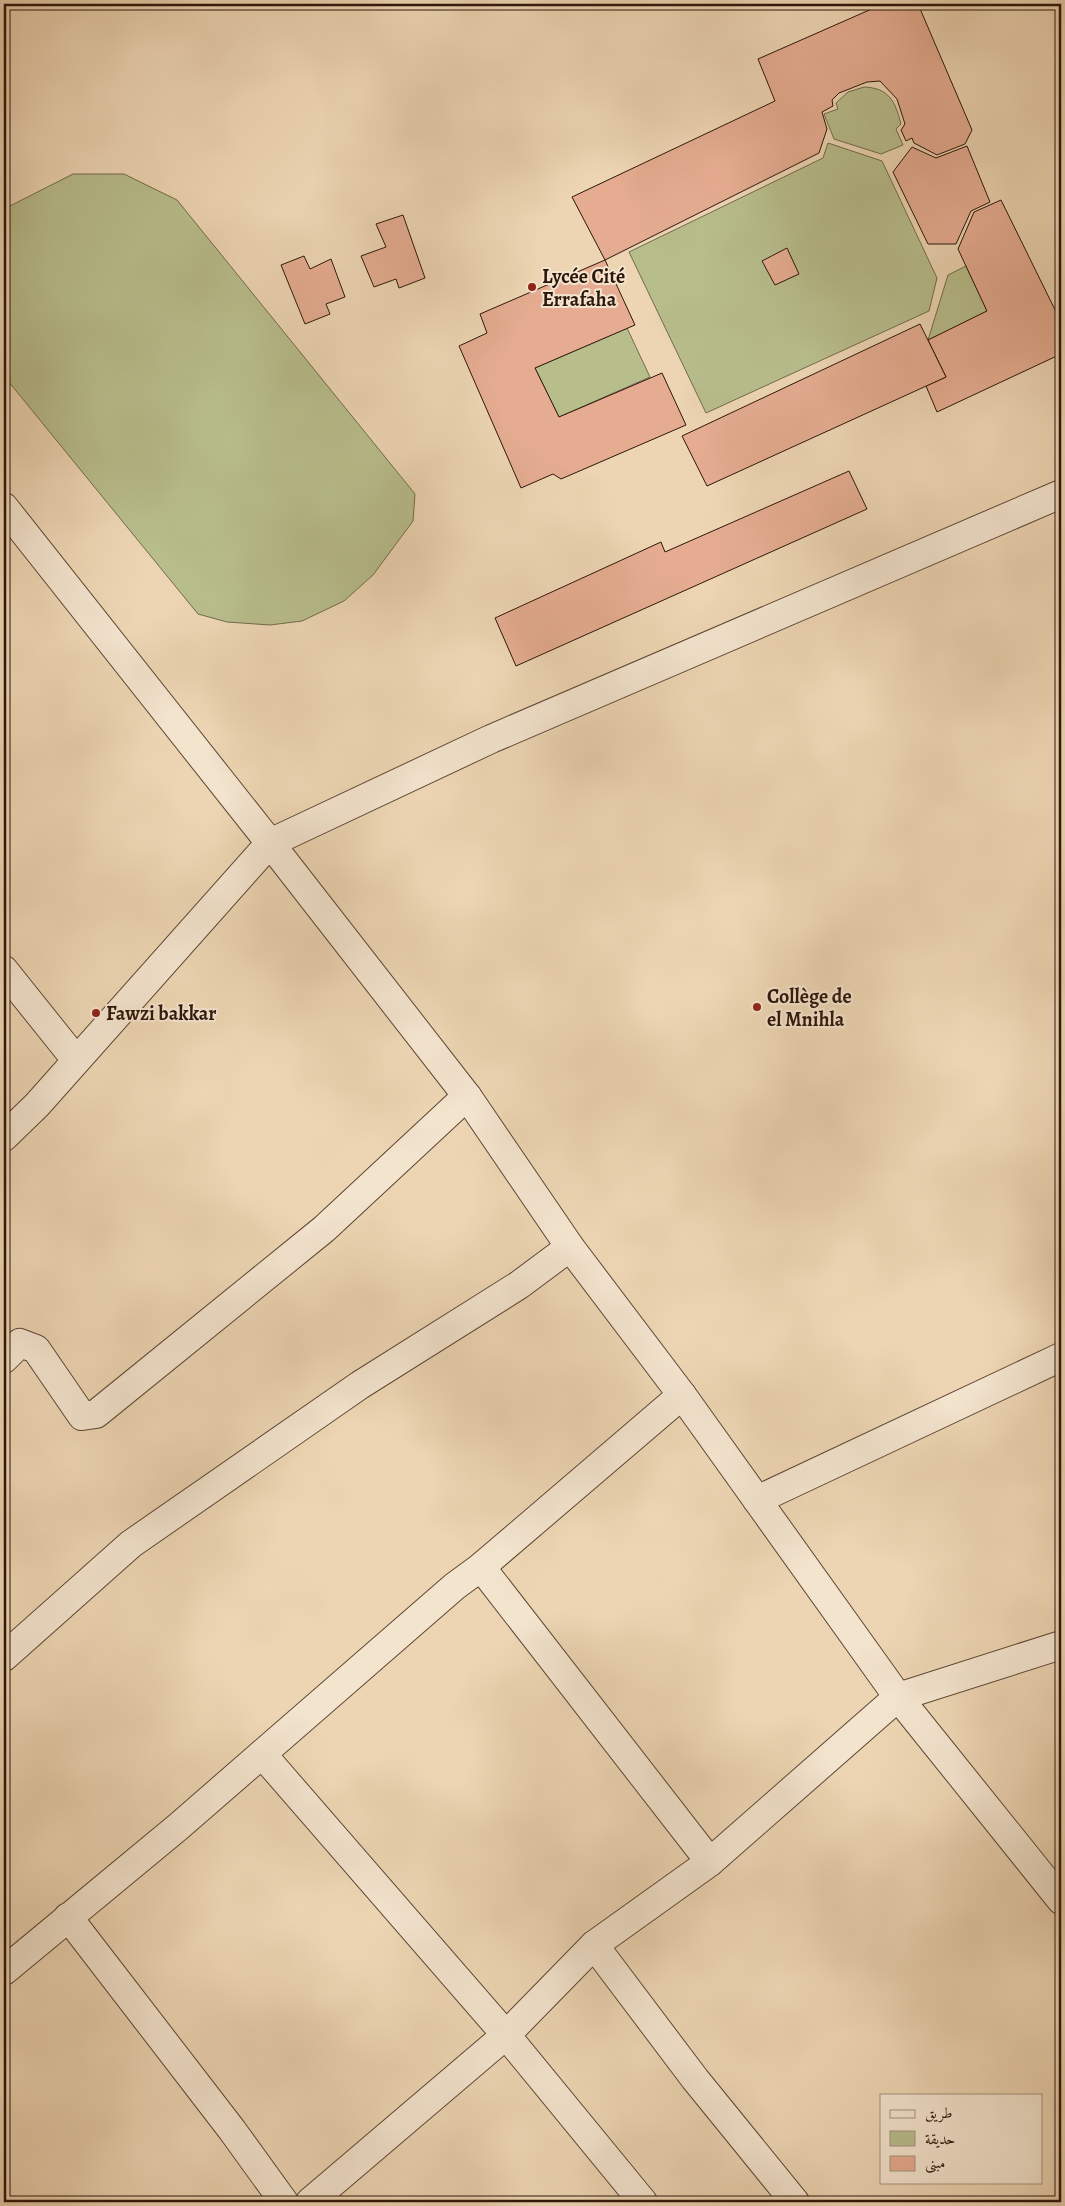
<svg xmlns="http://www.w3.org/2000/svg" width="1065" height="2206" font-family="Alegreya,Amiri,serif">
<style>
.green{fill:#b8bd8c;stroke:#726a4b}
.building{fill:#e5ac91;stroke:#2d160a}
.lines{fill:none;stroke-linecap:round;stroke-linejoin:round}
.minor-casing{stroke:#5d4634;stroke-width:30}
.minor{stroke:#f3e4ce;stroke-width:28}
.poi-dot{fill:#8f2418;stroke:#f3e4ce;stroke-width:2}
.labels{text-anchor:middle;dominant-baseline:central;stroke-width:4;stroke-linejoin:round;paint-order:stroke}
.poi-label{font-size:20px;font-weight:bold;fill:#2d160a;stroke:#f3e4ce;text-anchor:start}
</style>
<rect width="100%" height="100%" fill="#edd5b3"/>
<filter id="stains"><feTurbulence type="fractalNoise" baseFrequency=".004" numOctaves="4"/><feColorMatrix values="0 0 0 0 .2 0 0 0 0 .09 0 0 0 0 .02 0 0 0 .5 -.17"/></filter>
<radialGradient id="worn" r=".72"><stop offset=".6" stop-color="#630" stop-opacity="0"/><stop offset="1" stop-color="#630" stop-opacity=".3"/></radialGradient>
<g class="green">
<path d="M864,87C889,88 895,101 901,124L896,129L903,145L881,154L834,139L824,114L838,109L836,103L848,92Z"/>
<polygon points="828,143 882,161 937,278 929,311 706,413 629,252 823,158"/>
<polygon points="73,174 124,174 177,200 415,494 413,521 373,575 344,601 302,621 270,625 227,622 198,614 4,376 4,209"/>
<polygon points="966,266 987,311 928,340 948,275"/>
<polygon points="627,328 650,377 559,417 535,368"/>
</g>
<g class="building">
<polygon points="883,4 918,4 972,130 965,144 937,155 914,143 912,138 906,141 901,130 905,124 897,99 880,81 867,82 839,93 832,100 833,106 822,112 827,129 819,153 605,260 572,197 775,101 758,59"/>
<polygon points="967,146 990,202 971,211 956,244 928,244 893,172 912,147 936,158"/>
<polygon points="1001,200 1061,322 1061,354 937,412 926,386 946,377 928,340 987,311 958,249 974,212"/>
<polygon points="403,215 425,278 399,288 396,279 374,287 361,256 386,247 376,224"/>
<polygon points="787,248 799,274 775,285 762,261"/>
<polygon points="304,256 310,269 331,259 345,297 326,304 330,314 305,324 281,265"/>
<polygon points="605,260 635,325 535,368 559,417 662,373 686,425 561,479 553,474 521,488 459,346 487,333 480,314"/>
<polygon points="920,324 946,377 707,486 682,436"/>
<polygon points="849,471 867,509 516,666 495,618 661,542 665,552"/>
</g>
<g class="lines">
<g class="minor-casing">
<g id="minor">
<polyline points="4,507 270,843 491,739 1061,494"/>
<polyline points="4,970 76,1060"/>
<polyline points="4,1137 37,1105 270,843 467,1096 570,1247 682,1395 898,1697 1061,1900"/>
<polyline points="4,1359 20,1343 36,1349 82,1416 96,1414 324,1229 467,1096"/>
<polyline points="757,1500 1061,1357"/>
<polyline points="481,1567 710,1862"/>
<polyline points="4,1657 131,1544 360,1385 519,1285 570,1247"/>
<polyline points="262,1754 506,2035 643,2202"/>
<polyline points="68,1917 232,2130 284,2202"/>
<polyline points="594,1945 695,2079 795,2202"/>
<polyline points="4,1971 178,1827 455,1586 481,1567 682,1395"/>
<polyline points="310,2202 506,2035 594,1945 710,1862 898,1697 1061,1645"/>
</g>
</g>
<use href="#minor" class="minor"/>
</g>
<g class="poi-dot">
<circle cx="532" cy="287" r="5"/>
<circle cx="757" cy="1007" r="5"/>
<circle cx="96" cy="1013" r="5"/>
</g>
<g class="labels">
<g class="poi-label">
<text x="542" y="276">Lycée Cité<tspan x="542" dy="23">Errafaha</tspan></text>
<text x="767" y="996">Collège de<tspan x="767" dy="23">el Mnihla</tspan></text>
<text x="106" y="1013">Fawzi bakkar</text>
</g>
</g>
<rect width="1065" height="2206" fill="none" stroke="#edd5b3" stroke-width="20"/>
<rect x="5" y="5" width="1055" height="2196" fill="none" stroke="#2d160a" stroke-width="2.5"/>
<rect x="10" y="10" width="1045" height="2186" fill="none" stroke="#2d160a"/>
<rect x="880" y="2094" width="162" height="90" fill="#f3e4ce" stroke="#a49280"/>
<rect x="890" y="2110" width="25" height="8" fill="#f3e4ce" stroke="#a49280"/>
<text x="925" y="2118" font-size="15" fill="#2d160a">طريق</text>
<rect x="890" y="2131" width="25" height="15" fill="#b8bd8c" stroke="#a49280"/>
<text x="925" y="2144" font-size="15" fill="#2d160a">حديقة</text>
<rect x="890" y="2156" width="25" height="15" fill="#e5ac91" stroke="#a49280"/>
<text x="925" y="2168" font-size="15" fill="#2d160a">مبنى</text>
<rect width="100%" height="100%" filter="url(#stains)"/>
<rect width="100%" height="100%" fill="url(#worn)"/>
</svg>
